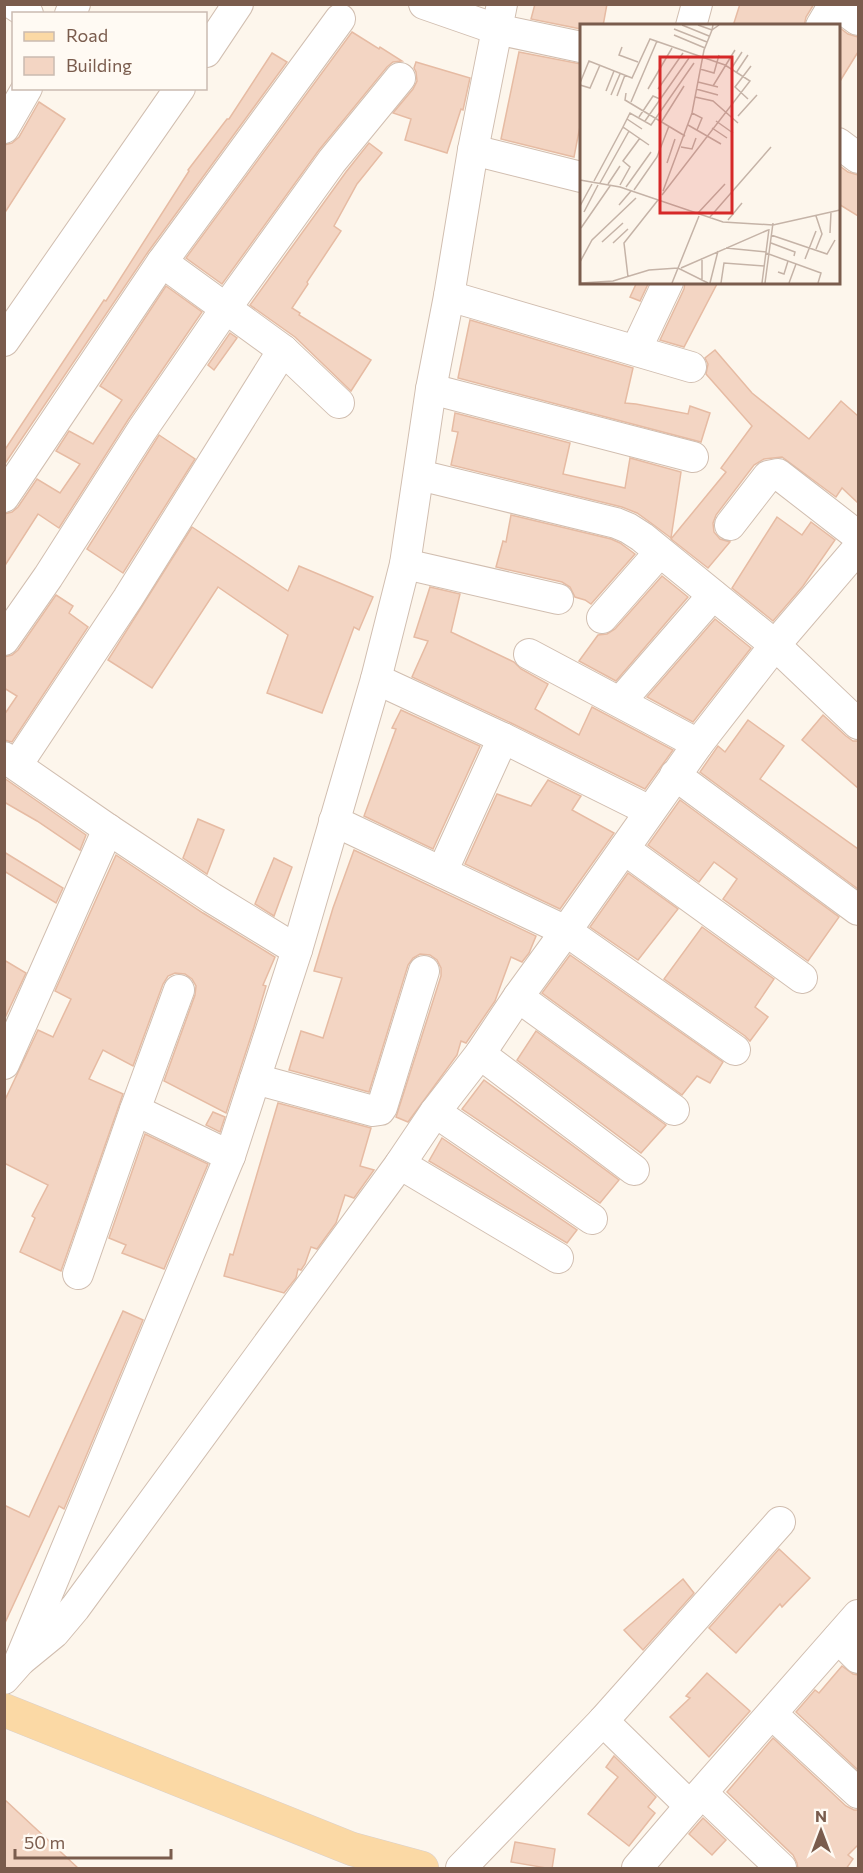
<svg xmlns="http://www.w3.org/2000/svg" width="863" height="1873" font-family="Commissioner,sans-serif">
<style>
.building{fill:#f3d5c3;stroke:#e6bba3;stroke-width:1.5}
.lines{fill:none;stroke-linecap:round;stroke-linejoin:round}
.minor-casing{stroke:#d1beb0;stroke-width:32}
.major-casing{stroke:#dad1cd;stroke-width:34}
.minor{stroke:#fff;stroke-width:30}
.major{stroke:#fbd9a5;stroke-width:33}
.inset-road{fill:none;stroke:#c5b3a7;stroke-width:1.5}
.view{fill:#d62828;fill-opacity:0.15;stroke:#d62828;stroke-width:3}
.inset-edge{fill:none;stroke:#7a5c4d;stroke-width:3}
</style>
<rect width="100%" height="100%" fill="#fdf6ec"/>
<g class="building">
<polygon points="535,4 607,4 603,26 581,26 581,29 531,19"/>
<polygon points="740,4 814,4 806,17 804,26 733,26"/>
<polygon points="840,28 848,34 858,37 858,52 837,86 837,32"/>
<polygon points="352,32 379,49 380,47 402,61 393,62 387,67 319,150 222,284 186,258"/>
<polygon points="519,52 581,64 581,121 574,157 501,139"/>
<polygon points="272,53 287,62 148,252 4,465 4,451 104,300 106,301 189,171 188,170 227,119 229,119"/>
<polygon points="416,62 470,78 463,110 461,109 447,153 405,140 411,119 393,113 413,89 417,81 416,72 414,68"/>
<polygon points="39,102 65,119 4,214 4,145 12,143 19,137"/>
<polygon points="369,143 382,153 357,184 334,226 341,231 307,282 308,284 292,308 300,313 299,315 371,360 351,391 295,337 250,305 346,172"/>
<polygon points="837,164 848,172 858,175 858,216 837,203"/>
<polygon points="637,282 649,282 640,301 630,297"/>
<polygon points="685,282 718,282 684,347 660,340 684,289"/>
<polygon points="166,286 202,312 128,420 59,528 38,514 4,567 4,514 12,512 18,507 37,479 60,493 80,464 56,451 69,431 93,444 122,400 100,386"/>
<polygon points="470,320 633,368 625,403 636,404 688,414 690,406 710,413 701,442 458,378"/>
<polygon points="230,333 237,338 214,370 208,365"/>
<polygon points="715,350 752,393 809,439 841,401 858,416 858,503 842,488 836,497 782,457 764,459 754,465 716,515 713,523 714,532 720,539 730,542 708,568 671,539 726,472 721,468 752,426 706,374 708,364 705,358"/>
<polygon points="455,413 570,443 563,474 625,488 630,458 681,472 671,538 651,523 637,513 622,507 451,465 458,432 452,431"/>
<polygon points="159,435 195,459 123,573 87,549"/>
<polygon points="511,515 611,539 620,543 635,554 591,604 585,600 575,597 570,587 562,582 496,567 503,541 506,542"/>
<polygon points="777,517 802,535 811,522 835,540 803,586 773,621 732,588"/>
<polygon points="192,527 288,591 299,566 373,597 359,630 354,627 322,713 267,693 288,635 218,587 152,688 108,660"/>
<polygon points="662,576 688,597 616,681 579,661 598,635 607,634 615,629"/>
<polygon points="430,587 460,594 451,632 514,662 521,669 548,684 535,709 579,735 592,707 673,750 645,789 511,723 412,677 428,641 414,637"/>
<polygon points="56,595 73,606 69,613 88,627 12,742 4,740 4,715 17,696 4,688 4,657 12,655 18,650"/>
<polygon points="715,619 751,648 693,722 647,697"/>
<polygon points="401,710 480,746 433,849 364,816 396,729 392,728"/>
<polygon points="823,715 846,736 853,741 858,741 858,788 802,740"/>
<polygon points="748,720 784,746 760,779 858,849 858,889 700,772 718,746 725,752"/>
<polygon points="4,778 86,835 80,850 37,821 4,802"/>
<polygon points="548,780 581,796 572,810 614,833 560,909 465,864 497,794 531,806"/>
<polygon points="680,800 839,917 808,961 723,899 737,879 714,862 699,882 648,845"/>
<polygon points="198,819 224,830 207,874 183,858"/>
<polygon points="354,850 536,936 529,953 522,962 511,957 495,1001 466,1043 461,1041 457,1055 408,1122 396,1117 441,976 441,968 437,960 430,955 420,954 413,958 408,965 369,1092 289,1070 301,1031 323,1038 342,978 314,971 333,908"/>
<polygon points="4,852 63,888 56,903 4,871"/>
<polygon points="116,855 203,913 275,957 263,985 266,986 254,1027 226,1113 164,1081 195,995 196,986 192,979 185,974 175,973 168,976 163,984 133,1066 103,1050 89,1079 123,1094 61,1271 20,1252 35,1218 32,1216 48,1185 4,1163 4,1102 38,1030 53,1037 71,999 55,991"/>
<polygon points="274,858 292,867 274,916 255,904"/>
<polygon points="628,873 678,909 638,960 590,927"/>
<polygon points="702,927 774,979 755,1007 768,1017 750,1041 745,1036 664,979"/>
<polygon points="570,955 723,1062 710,1083 697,1076 682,1095 542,993"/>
<polygon points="4,960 26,973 4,1020"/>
<polygon points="536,1031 666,1125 641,1153 517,1060"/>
<polygon points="484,1080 619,1180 600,1203 462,1109"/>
<polygon points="278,1103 371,1128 360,1166 374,1170 354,1198 345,1195 336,1223 317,1249 311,1247 305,1264 301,1270 298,1269 296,1278 284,1293 224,1276 230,1254 233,1255"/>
<polygon points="213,1112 225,1117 220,1132 206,1125"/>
<polygon points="145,1134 208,1164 164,1269 122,1253 126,1245 109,1238"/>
<polygon points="442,1138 577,1230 567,1243 429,1161"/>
<polygon points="123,1311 143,1320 64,1509 59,1506 4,1625 4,1505 29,1517"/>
<polygon points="779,1549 810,1578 782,1607 780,1604 736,1653 709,1628"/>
<polygon points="683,1579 694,1593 643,1650 624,1630"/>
<polygon points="842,1666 853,1674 858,1675 858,1770 796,1712 815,1690 819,1693"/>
<polygon points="707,1673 750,1711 709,1757 670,1717 690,1698 686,1696"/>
<polygon points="773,1738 846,1806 854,1810 858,1810 858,1845 848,1855 853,1859 846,1869 798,1869 797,1863 793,1855 727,1792"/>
<polygon points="614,1756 656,1797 648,1807 655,1813 629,1846 588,1814 618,1777 606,1767"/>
<polygon points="4,1799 79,1869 4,1869"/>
<polygon points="703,1818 726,1840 712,1855 689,1834"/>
<polygon points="515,1842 555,1849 552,1869 511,1862"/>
</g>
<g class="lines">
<g class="minor-casing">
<g id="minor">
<polyline points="13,4 28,14"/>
<polyline points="424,4 496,29 581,47"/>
<polyline points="836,4 858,20"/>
<polyline points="70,14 75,4"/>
<polyline points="691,26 697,4"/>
<polyline points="821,26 834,4"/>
<polyline points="206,52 238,4"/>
<polyline points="4,128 27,88"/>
<polyline points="838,143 858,158"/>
<polyline points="473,150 581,177"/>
<polyline points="162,262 283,350 339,403"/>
<polyline points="449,296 691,367"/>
<polyline points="4,341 180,88"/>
<polyline points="636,350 668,282"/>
<polyline points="431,389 693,457"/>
<polyline points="419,475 616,523 628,528 642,537 775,645 858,724"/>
<polyline points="4,497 162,262 340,19"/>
<polyline points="730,525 768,476 778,474 858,536"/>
<polyline points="405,564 558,599"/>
<polyline points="602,618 659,553"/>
<polyline points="4,640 48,577 142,430 226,308 332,161 400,78"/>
<polyline points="529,654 698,744"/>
<polyline points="376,679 503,738 442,872"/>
<polyline points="620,702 713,595"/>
<polyline points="503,738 650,811"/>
<polyline points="4,757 108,829 212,898 297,950"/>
<polyline points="17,765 128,598 283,350"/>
<polyline points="675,775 858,910"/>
<polyline points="334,821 566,931 735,1050"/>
<polyline points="624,849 802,978"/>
<polyline points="518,997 674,1110"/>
<polyline points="480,1054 634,1170"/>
<polyline points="4,1064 108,829"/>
<polyline points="255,1079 373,1111 380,1110 382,1107 424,971"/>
<polyline points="135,1110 230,1156"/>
<polyline points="435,1112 592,1219"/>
<polyline points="400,1164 558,1258"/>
<polyline points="78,1274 135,1110 179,990"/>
<polyline points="838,1638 858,1658"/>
<polyline points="21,1660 54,1633 75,1608 400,1164 435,1112 480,1054 518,997 566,931 698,744 775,645 858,548"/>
<polyline points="4,1679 19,1662 230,1156 297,950 376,679 405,564 431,389 449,296 473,150 502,4"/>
<polyline points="772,1714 858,1793"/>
<polyline points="603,1721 690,1806"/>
<polyline points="702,1793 781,1868"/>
<polyline points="461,1868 603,1721 780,1522"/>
<polyline points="637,1868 690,1806 858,1615"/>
</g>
</g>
<g class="major-casing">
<polyline id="major" points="4,1710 352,1849 422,1868"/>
</g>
<use href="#minor" class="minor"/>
<use href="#major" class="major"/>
</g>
<g transform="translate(580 24)">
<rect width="260" height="260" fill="#fdf6ec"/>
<path class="inset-road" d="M102,1L129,12M118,1L132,6L133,1M94,5L127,18M94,11L125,24M42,23L39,31L58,38M120,45L134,49L139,31M151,45L162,28M156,49L168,31M118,58L138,63M0,59L9,37L52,54L70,15L145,41L170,57L82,171M0,61L10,64L20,41M133,62L155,26M68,65L92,24M78,65L103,29M116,65L138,71M26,67L34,47M46,69L45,76L105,112M31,71L40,50M37,72L45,51M115,73L133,77L158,99M168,75L155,63L171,42M51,78L77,17M112,89L122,94L117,106M158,92L177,71M59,93L73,72L80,75M47,95L62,105M65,97L109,34M82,97L104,62M136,97L153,109M108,101L141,120M132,104L147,114M69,121L43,103L50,89L71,101L114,39M101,123L112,125L116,114M87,139L95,115M0,156L40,163L143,198L193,201L260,186M14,157L43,103M20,159L49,107M28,160L40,142M40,161L50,143L43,137L60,114M46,163L71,128M54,166L77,133L89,102M83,167L112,89L124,26L132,6L139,1M39,181L51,167M0,182L12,160M4,188L18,161M118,189L145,160M130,193L191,123M148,196L162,179M1,204L30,162M250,209L251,188M191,211L247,230L255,216M22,218L43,199M33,219L48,205M191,219L215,228L214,232M146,224L186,228M236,225L242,210L236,192M186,229L241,249L238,259M225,235L236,207M0,238L12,216L56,174M101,244L188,206M198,248L204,250L208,237M48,253L44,219L78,176M122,256V234M1,259L33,257L69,246L98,244L128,259M92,259L119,192M130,259L138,227M141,259L144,239L184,242M182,259L189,205M185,259L193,199M209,259L216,240"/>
<path class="view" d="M80,33H152V189H80Z"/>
<rect width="260" height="260" class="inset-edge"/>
</g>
<rect width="863" height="1873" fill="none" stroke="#7a5c4d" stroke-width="12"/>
<rect x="12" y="12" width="195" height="78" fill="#fffaf3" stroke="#cabbb1" stroke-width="1.5"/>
<rect x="24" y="32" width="30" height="9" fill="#fbd9a5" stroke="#cabbb1" stroke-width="1.5"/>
<text x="66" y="42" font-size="18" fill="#7a5c4d">Road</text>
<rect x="24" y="57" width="30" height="18" fill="#f3d5c3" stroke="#cabbb1" stroke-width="1.5"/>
<text x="66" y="72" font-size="18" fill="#7a5c4d">Building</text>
<g transform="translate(821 1831)" stroke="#fffaf3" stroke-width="4.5" paint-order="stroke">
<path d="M0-4.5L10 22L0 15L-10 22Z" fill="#7a5c4d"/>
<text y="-9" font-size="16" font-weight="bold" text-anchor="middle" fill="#7a5c4d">N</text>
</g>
<path d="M15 1849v9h156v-9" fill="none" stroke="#7a5c4d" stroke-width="3"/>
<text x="24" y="1849" font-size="18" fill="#7a5c4d" stroke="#fffaf3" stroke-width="4.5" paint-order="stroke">50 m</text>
</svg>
